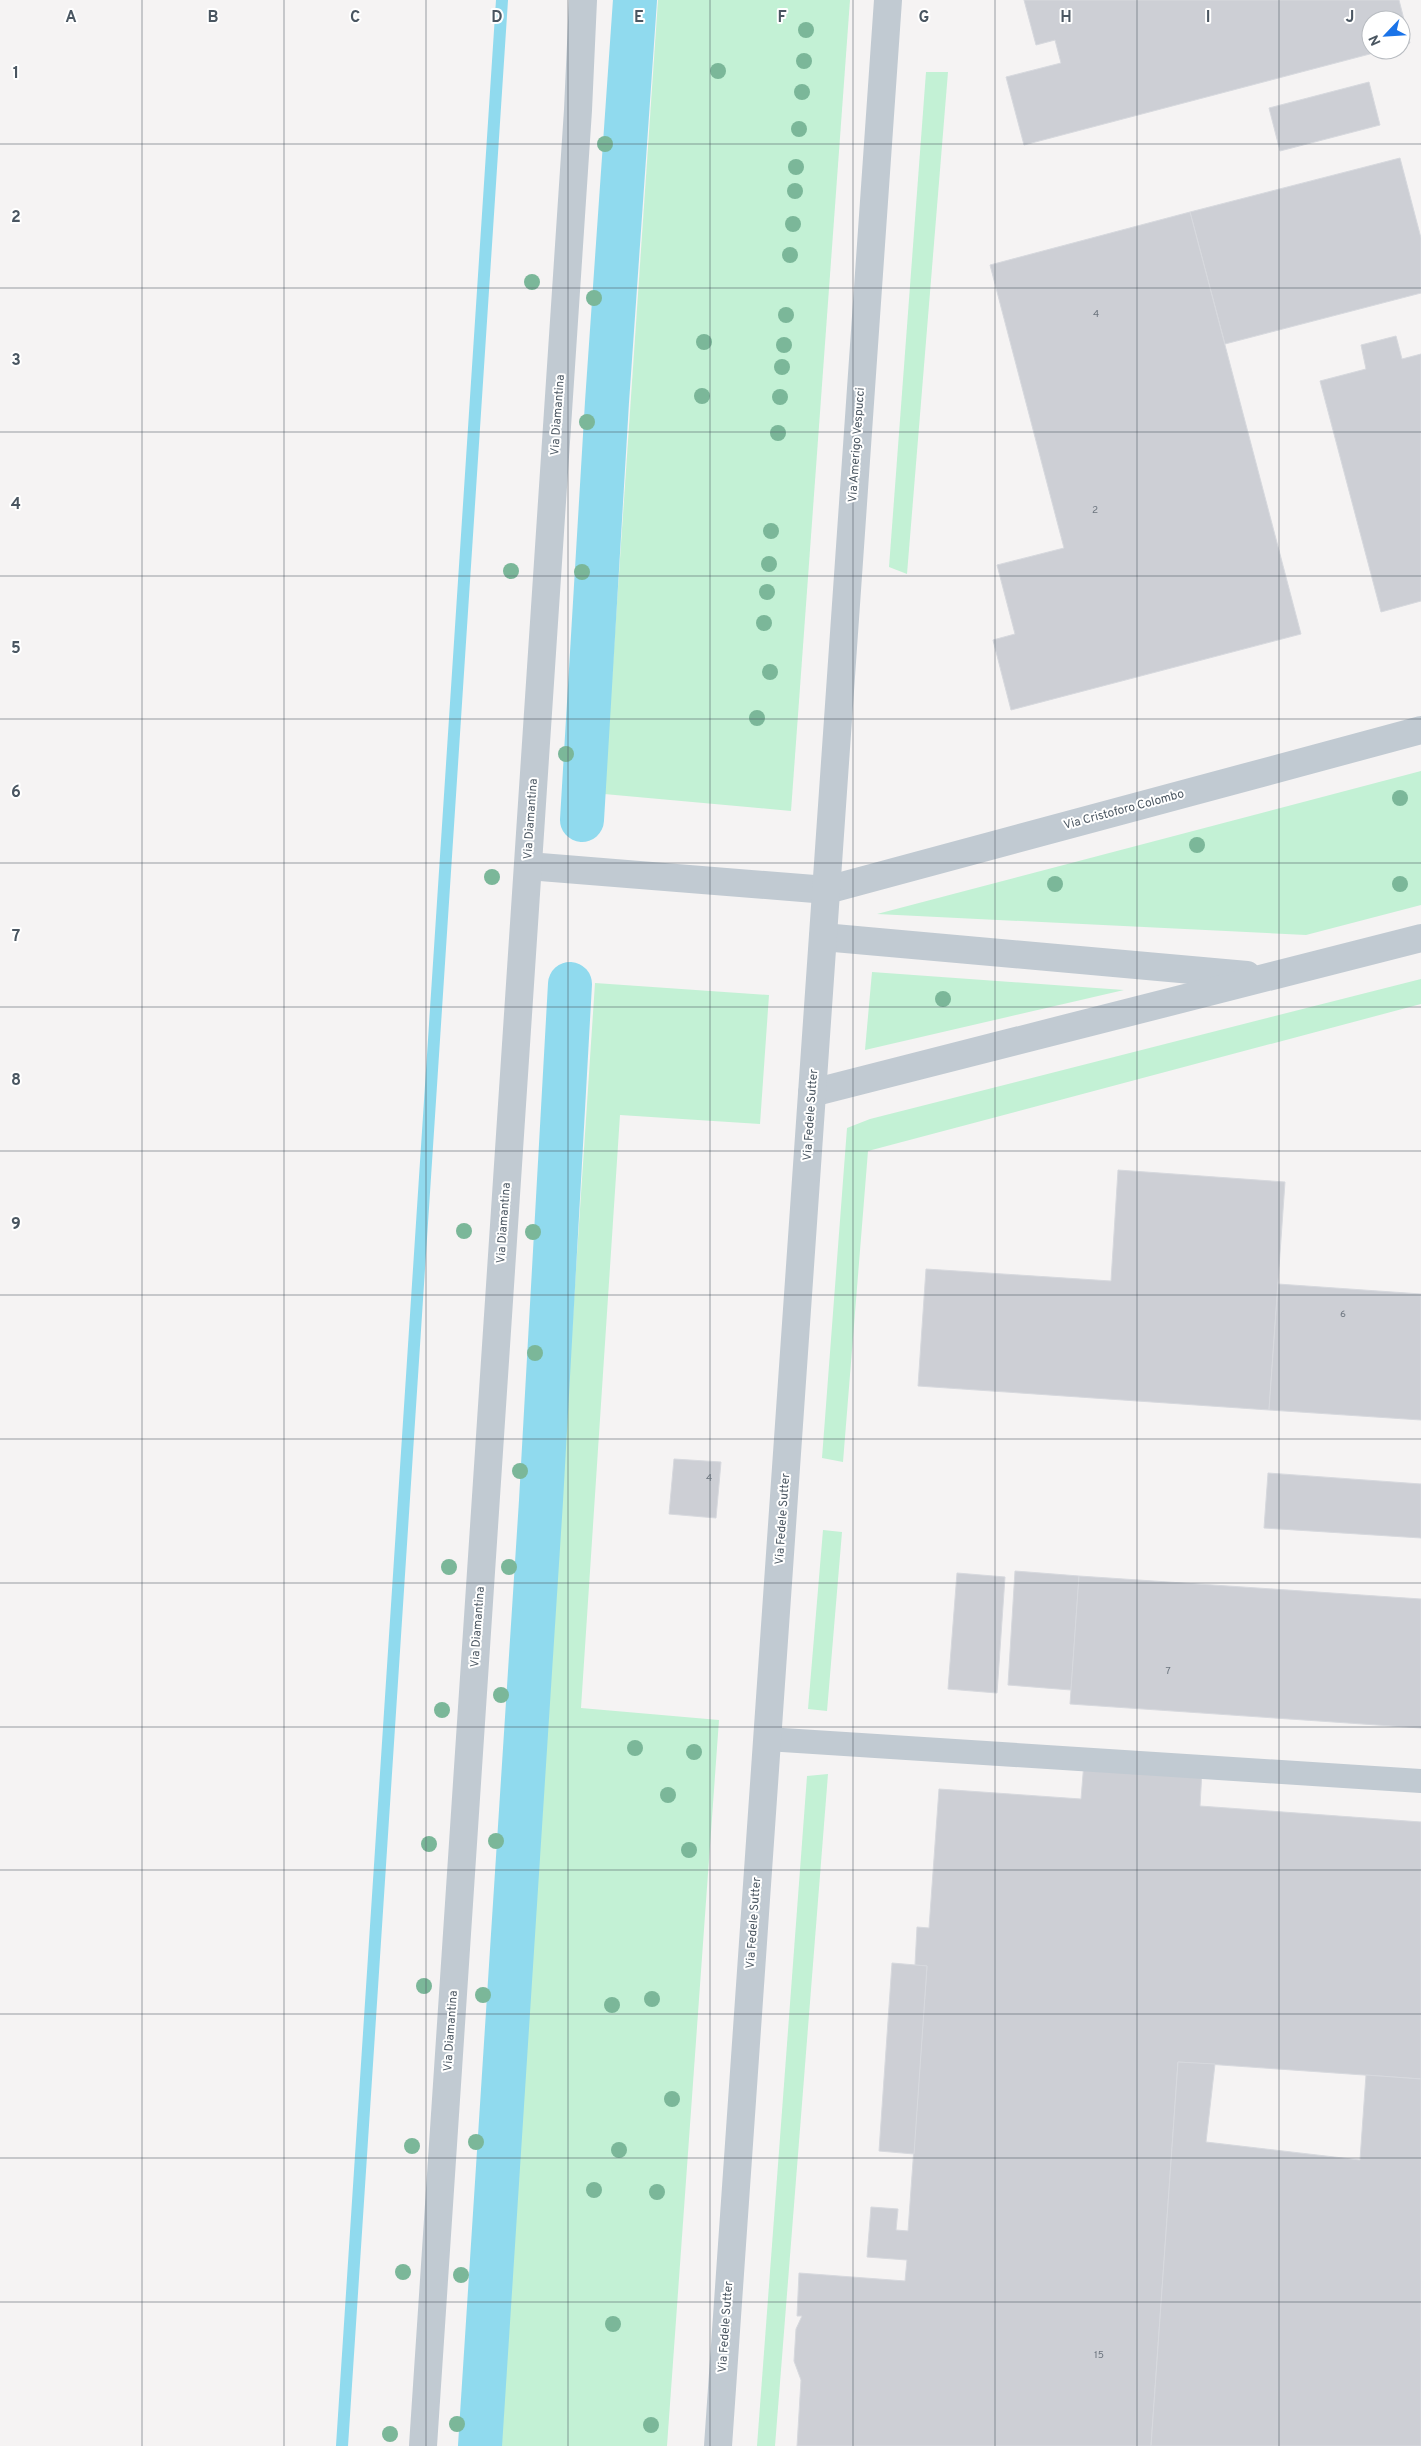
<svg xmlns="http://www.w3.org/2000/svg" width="1421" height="2446" font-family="Overpass,sans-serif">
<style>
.green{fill:#c3f1d5}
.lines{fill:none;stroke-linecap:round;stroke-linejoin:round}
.stream{stroke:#90daee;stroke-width:12}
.canal{stroke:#90daee;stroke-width:44}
.building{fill:#cdcfd5;stroke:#d7d9de}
.service{stroke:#c1cad2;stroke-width:24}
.minor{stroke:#c1cad2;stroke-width:28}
.tree{fill:#7bb799}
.grid{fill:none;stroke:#4a5661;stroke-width:1;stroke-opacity:0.55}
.labels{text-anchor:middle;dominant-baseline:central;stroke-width:4;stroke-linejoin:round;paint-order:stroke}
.number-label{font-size:10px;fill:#6b747e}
.street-label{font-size:12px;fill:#4a5661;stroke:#fff}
.grid-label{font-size:16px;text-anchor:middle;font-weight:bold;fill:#4a5661;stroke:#fff;stroke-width:4;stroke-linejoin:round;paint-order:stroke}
</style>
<rect width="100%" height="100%" fill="#f5f3f3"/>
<g class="green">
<polygon points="658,0 850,0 791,811 604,794"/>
<polygon points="926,72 948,72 907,574 889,567"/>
<polygon points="1421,771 1421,905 1306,935 877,914"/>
<polygon points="872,972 1124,990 865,1050"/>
<polygon points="1421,979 1421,1004 868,1151 843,1462 822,1458 847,1128 870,1119"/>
<polygon points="595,983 769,995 760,1124 620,1115 581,1708 719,1720 667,2446 498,2446"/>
<polygon points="823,1530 842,1532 827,1711 808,1709"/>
<polygon points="828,1774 775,2446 757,2446 807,1776"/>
</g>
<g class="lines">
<polyline class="stream" points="342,2446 502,0"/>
<g class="canal">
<polyline points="582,820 607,402 635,0"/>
<polyline points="480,2446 541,1501 570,984"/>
</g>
</g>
<g class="building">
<polygon points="1024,0 1399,0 1410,43 1401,46 1401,20 1371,20 1371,50 1385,50 1024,145 1006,77 1061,63 1055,40 1036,45"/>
<polygon points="1369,82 1380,125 1280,151 1269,108"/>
<polygon points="1400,158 1421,238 1421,293 1225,344 1190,212"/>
<polygon points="1190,212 1301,634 1011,710 993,640 1015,634 997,565 1064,548 990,265"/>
<polygon points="1396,336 1402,359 1421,354 1421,601 1381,612 1320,381 1366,369 1361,345"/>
<polygon points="1118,1170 1285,1182 1269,1410 918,1386 926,1269 1111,1281"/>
<polygon points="1278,1284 1421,1294 1421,1420 1269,1410"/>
<polygon points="674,1459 721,1462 716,1518 669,1514"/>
<polygon points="1268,1473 1421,1484 1421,1538 1264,1528"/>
<polygon points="1015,1571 1079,1576 1071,1690 1008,1685"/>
<polygon points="957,1573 1005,1577 997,1693 948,1689"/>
<polygon points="1079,1576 1421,1599 1421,1728 1070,1704"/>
<polygon points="1084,1762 1202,1771 1200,1806 1421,1822 1421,2079 1178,2062 1151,2446 797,2446 801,2380 794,2361 796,2329 802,2316 797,2316 799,2273 905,2281 907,2260 867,2257 871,2207 898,2209 896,2230 908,2231 927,1966 915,1965 917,1927 929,1928 939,1789 1081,1799"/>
<polygon points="892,1963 927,1966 914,2154 879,2151"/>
<polygon points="1178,2062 1215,2064 1206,2142 1360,2160 1366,2075 1421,2079 1421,2446 1151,2446"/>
</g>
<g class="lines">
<polyline class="service" points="767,1739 1421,1781"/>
<g class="minor">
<polyline points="528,866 827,890 1421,730"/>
<polyline points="823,937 1247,975"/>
<polyline points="812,1093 1421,938"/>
<polyline points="423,2446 578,110 583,0"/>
<polyline points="718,2446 888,0"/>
</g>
</g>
<g class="tree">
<circle cx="806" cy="30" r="8"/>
<circle cx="804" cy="61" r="8"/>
<circle cx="718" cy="71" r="8"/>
<circle cx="802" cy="92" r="8"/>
<circle cx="799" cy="129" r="8"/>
<circle cx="605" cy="144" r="8"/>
<circle cx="796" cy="167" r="8"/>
<circle cx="795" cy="191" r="8"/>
<circle cx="793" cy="224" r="8"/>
<circle cx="790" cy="255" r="8"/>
<circle cx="532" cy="282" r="8"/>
<circle cx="594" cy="298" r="8"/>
<circle cx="786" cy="315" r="8"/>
<circle cx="704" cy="342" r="8"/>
<circle cx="784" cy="345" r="8"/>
<circle cx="782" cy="367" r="8"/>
<circle cx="702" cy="396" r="8"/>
<circle cx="780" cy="397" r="8"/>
<circle cx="587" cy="422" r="8"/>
<circle cx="778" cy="433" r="8"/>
<circle cx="771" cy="531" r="8"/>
<circle cx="769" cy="564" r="8"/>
<circle cx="511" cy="571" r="8"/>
<circle cx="582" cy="572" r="8"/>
<circle cx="767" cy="592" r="8"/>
<circle cx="764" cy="623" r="8"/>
<circle cx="770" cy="672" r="8"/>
<circle cx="757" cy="718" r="8"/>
<circle cx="566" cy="754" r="8"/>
<circle cx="1400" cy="798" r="8"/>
<circle cx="1197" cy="845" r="8"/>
<circle cx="492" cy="877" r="8"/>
<circle cx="1055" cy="884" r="8"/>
<circle cx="1400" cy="884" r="8"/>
<circle cx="943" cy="999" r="8"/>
<circle cx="464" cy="1231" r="8"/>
<circle cx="533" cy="1232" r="8"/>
<circle cx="535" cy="1353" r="8"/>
<circle cx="520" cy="1471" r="8"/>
<circle cx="449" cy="1567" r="8"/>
<circle cx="509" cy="1567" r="8"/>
<circle cx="501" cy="1695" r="8"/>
<circle cx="442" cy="1710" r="8"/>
<circle cx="635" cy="1748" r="8"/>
<circle cx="694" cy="1752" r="8"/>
<circle cx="668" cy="1795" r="8"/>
<circle cx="496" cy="1841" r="8"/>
<circle cx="429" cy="1844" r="8"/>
<circle cx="689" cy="1850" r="8"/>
<circle cx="424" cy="1986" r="8"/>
<circle cx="483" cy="1995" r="8"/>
<circle cx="652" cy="1999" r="8"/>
<circle cx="612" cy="2005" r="8"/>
<circle cx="672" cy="2099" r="8"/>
<circle cx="476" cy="2142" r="8"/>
<circle cx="412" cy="2146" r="8"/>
<circle cx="619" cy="2150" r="8"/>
<circle cx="594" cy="2190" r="8"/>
<circle cx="657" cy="2192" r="8"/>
<circle cx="403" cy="2272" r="8"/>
<circle cx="461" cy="2275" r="8"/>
<circle cx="613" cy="2324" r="8"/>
<circle cx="457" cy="2424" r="8"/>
<circle cx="651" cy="2425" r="8"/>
<circle cx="390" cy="2434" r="8"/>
</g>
<path class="grid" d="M142,0V2446M284,0V2446M426,0V2446M568,0V2446M710,0V2446M853,0V2446M995,0V2446M1137,0V2446M1279,0V2446M0,144H1421M0,288H1421M0,432H1421M0,576H1421M0,719H1421M0,863H1421M0,1007H1421M0,1151H1421M0,1295H1421M0,1439H1421M0,1583H1421M0,1727H1421M0,1870H1421M0,2014H1421M0,2158H1421M0,2302H1421"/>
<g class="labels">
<g class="number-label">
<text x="1096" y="314">4</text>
<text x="1095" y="510">2</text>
<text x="1343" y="1314">6</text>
<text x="709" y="1478">4</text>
<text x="1168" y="1671">7</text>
<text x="1099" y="2355">15</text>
</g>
<g class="street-label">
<text transform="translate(558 415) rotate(-86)">Via Diamantina</text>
<text transform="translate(857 445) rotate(-86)">Via Amerigo Vespucci</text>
<text transform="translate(1124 810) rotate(-15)">Via Cristoforo Colombo</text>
<text transform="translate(531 819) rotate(-86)">Via Diamantina</text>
<text transform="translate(811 1115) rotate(-86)">Via Fedele Sutter</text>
<text transform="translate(504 1223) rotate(-86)">Via Diamantina</text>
<text transform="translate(783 1519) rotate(-86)">Via Fedele Sutter</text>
<text transform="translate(478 1627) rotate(-86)">Via Diamantina</text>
<text transform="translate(754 1923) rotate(-86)">Via Fedele Sutter</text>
<text transform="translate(451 2031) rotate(-86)">Via Diamantina</text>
<text transform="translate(726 2327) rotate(-86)">Via Fedele Sutter</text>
</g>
</g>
<g class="grid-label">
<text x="71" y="22">A</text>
<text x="213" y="22">B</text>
<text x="355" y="22">C</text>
<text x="497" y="22">D</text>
<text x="639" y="22">E</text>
<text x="782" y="22">F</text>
<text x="924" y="22">G</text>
<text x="1066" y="22">H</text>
<text x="1208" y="22">I</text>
<text x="1350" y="22">J</text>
<text x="16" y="78">1</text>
<text x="16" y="222">2</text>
<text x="16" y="365">3</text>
<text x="16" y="509">4</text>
<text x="16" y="653">5</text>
<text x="16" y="797">6</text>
<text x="16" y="941">7</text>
<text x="16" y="1085">8</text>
<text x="16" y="1229">9</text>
</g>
<g transform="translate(1386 35) rotate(245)"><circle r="24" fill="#ffffff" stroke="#b7bbc0"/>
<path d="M0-4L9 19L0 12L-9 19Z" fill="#1a73e8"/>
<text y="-8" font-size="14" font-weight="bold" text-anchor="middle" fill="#4a5661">N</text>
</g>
</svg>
